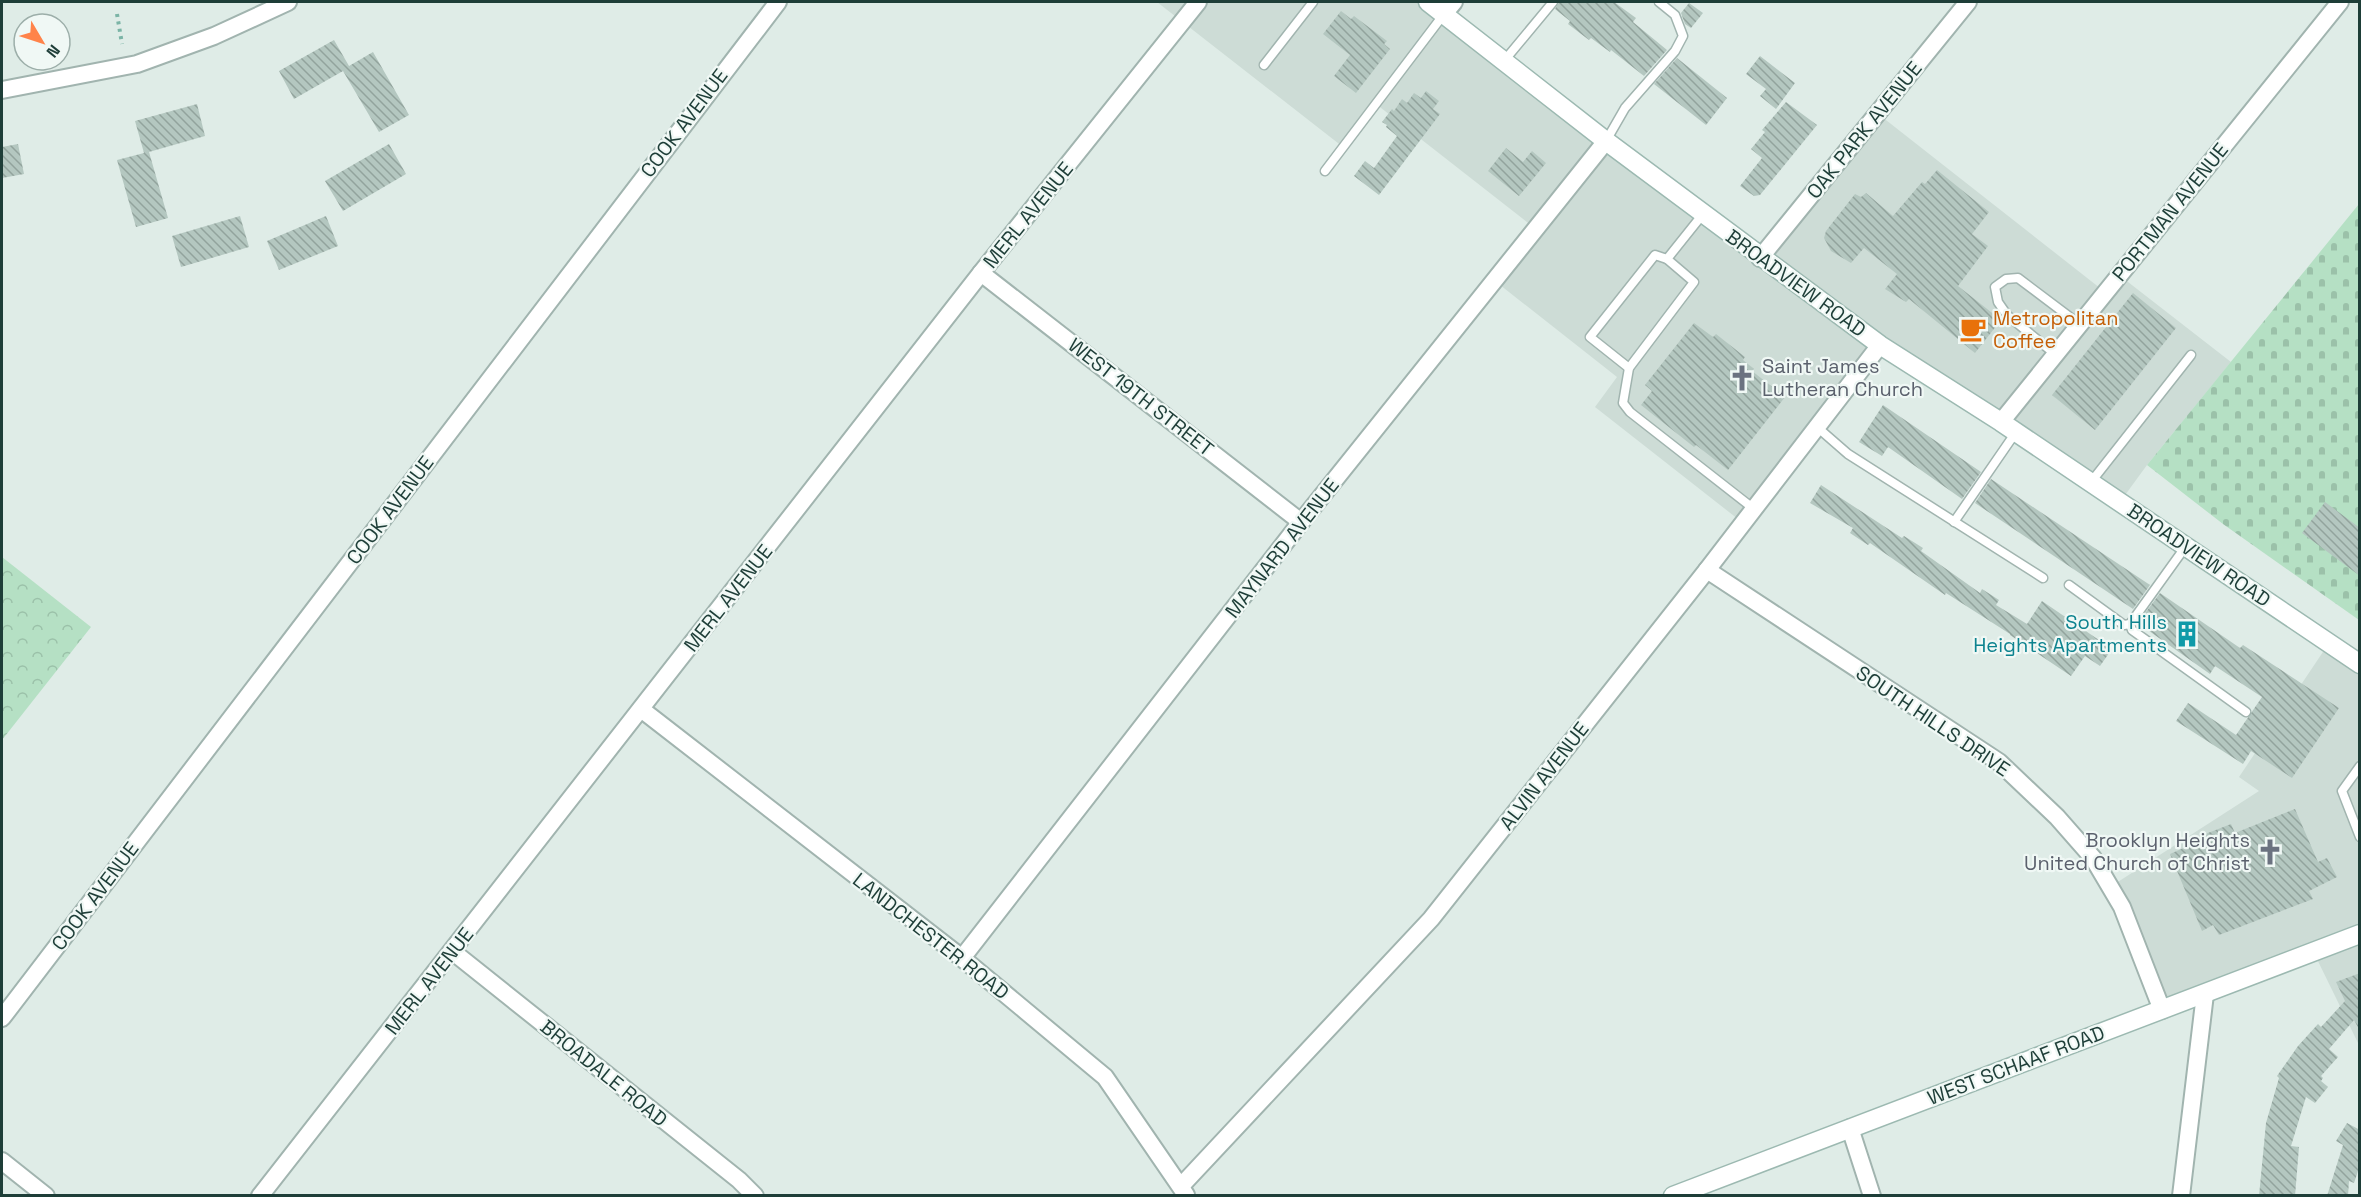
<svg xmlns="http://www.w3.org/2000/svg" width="2361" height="1197" font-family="'Space Grotesk',sans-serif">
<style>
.built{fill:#cddcd6}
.forest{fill:url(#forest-crowns)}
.cemetery{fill:url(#cemetery-stones)}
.building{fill:url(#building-back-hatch)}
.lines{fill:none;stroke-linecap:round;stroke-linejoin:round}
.lane-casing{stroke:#a1b4af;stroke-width:11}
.street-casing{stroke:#a1b4af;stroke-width:20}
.secondary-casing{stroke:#9cb9b1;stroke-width:21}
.path{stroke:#7bb4a6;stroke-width:4;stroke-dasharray:3 4.5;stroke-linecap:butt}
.lane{stroke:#fff;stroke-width:8}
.street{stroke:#fff;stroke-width:16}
.secondary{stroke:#fff;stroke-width:18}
.labels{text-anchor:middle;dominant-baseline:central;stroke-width:4.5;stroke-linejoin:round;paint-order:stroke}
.street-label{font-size:20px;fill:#1e3e38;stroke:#f0f8f5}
.food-label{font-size:20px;fill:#c56008;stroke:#f0f8f5;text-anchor:start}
.worship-label{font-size:20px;fill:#5b616d;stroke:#f0f8f5;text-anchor:start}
.culture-label{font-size:20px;fill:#0d838f;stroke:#f0f8f5;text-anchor:end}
</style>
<defs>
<pattern id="forest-crowns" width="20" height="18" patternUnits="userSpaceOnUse" patternTransform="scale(1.5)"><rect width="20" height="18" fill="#b5e0c4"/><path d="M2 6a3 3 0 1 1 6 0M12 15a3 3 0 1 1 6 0" fill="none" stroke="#9bc1a9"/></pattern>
<pattern id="cemetery-stones" width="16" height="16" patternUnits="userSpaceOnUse" patternTransform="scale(1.5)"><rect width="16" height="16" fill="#b5e0c4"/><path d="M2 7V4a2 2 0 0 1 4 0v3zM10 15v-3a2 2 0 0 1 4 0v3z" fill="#9bc1a9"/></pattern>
<pattern id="building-back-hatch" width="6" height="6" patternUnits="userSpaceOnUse" patternTransform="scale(1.5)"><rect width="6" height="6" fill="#b4c7c0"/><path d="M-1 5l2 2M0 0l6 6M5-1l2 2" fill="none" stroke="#92a39d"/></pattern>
</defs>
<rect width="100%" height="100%" fill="#dfece7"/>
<g class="built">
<polygon points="1157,2 1428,2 1760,258 1877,113 2105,292 2119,275 2231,362 2147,465 2120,502 1880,345 1743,523 1595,407 1617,377 1495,281 1536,229 1376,104 1343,147"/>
<polygon points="2329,643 2359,664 2359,1045 2313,951 2162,1010 2110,887 2259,791 2239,777"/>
</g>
<polygon class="forest" points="2,557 91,627 2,740"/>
<polygon class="cemetery" points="2359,204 2359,620 2223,524 2147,465"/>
<g class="building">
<polygon points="1559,2 1614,2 1636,18 1633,22 1667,50 1644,76 1611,50 1610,52 1591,38 1589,40 1568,24 1570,21 1555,9"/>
<polygon points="1689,3 1703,13 1691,28 1685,24 1681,13"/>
<polygon points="1341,11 1351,19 1354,16 1387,41 1384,44 1390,49 1356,93 1334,76 1350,55 1323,34"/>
<polygon points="334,40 349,66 373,52 409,115 379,132 343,71 294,99 279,71"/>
<polygon points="1760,56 1795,83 1776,109 1760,96 1766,89 1746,74"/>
<polygon points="1677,58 1727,98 1706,125 1654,84"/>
<polygon points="1426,91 1439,101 1433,109 1440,114 1379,195 1354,176 1365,161 1374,168 1397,136 1386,127 1387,125 1382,122 1392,109 1394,111 1402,99 1407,103 1414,93 1421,98"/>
<polygon points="1786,102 1817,125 1760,195 1754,196 1740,186 1762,158 1751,149 1765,132 1762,130"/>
<polygon points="197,104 205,136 149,152 168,218 136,227 117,160 144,153 135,121"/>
<polygon points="18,144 24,174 2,178 2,147"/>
<polygon points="389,144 406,174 343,211 325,181"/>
<polygon points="1506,148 1523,162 1532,151 1546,163 1519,196 1488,171"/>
<polygon points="1937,170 1989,212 1972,234 1988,246 1958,286 2001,320 1975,353 1909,299 1906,302 1885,289 1897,274 1864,248 1851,263 1831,251 1824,238 1826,231 1855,194 1861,197 1866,193 1893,216 1922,182 1925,184"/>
<polygon points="240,216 249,247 181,267 172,236"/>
<polygon points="326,216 338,246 279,270 267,241"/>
<polygon points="2133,293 2176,328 2095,430 2052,395"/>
<polygon points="1694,323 1713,337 1716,334 1745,357 1743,360 1754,369 1752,371 1785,397 1728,470 1696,445 1694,447 1641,405 1652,391 1645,385"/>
<polygon points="1883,405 1981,472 1962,499 1888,447 1882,456 1859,442"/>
<polygon points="1991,479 2150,585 2133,609 1975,503"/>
<polygon points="1821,485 1902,538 1904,536 1923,548 1921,551 1980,593 1982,589 1999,600 1996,605 2027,624 2042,601 2112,649 2100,666 2085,656 2071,676 2010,635 2010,634 1946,593 1945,595 1870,543 1868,545 1850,533 1853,528 1810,503"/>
<polygon points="2325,502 2360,528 2360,576 2302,533"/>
<polygon points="2160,593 2240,648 2243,645 2339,708 2292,778 2251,751 2243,764 2176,721 2188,703 2236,735 2262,697 2215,666 2210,674 2142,626 2147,619 2143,616"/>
<polygon points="2295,809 2318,862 2327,858 2337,877 2309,891 2313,899 2219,935 2213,925 2202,931 2170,854 2188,846 2185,842 2231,824 2235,833"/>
<polygon points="2360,973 2360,1031 2354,1020 2329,1049 2338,1057 2321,1076 2323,1078 2321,1081 2328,1087 2315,1103 2306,1097 2291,1146 2299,1147 2295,1196 2259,1196 2266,1123 2279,1078 2277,1076 2298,1046 2318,1024 2321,1027 2345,1001 2336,982"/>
<polygon points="2347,1123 2360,1130 2360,1165 2354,1183 2349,1181 2348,1196 2327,1196 2343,1145 2336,1141"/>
</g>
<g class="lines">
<g class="lane-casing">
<g id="lane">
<polyline points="1504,61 1553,2"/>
<polyline points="1264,65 1313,2"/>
<polyline points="1606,141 1625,108 1675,51 1683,36 1675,15 1659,2"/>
<polyline points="1325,171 1444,14"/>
<polyline points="1667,259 1694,282 1629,368 1623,403 1630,412 1754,509"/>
<polyline points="2055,354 2007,315 1998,302 1995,287 2006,279 2018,278 2079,324"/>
<polyline points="1629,368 1590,337 1655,255 1667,259 1703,214"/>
<polyline points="1817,427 1848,454 2043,578"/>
<polyline points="2091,482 2191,355"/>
<polyline points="1954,522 2016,432"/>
<polyline points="2186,546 2130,624 2132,630 2246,712"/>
<polyline points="2069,585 2124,625 2130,624"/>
<polyline points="2360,766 2342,791 2360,837"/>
</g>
</g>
<g class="street-casing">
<g id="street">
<polyline points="1444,14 1454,2"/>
<polyline points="2,90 137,64 214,36 288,2"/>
<polyline points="1760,258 1968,2"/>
<polyline points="981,273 1301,522"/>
<polyline points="2001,422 2340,2"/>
<polyline points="1707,570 1999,762 2057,817 2093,858 2122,907 2162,1010"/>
<polyline points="641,709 962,958 1105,1077 1186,1195"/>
<polyline points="452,951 739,1180 755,1196"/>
<polyline points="962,958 1301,522 1606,141"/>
<polyline points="2,1018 778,2"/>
<polyline points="1850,1128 1872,1196"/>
<polyline points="2,1161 46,1196"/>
<polyline points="1181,1186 1431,919 1707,570 1880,345"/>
<polyline points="260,1196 981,273 1198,2"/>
<polyline points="2181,1196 2205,994"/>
</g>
</g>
<g class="secondary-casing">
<g id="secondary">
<polyline points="1428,2 1606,141 1880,345 2001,422 2360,664"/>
<polyline points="1673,1196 2360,934"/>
</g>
</g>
<polyline class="path" points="117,14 122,44"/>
<use href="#lane" class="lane"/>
<use href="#street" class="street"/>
<use href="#secondary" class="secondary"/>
</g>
<defs>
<g id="cafe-bare" transform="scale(2.07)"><path d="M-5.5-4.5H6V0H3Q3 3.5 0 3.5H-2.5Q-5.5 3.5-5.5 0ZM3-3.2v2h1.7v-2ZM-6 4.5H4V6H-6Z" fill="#e8710a" stroke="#f0f8f5" stroke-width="2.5" paint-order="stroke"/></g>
<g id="church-bare" transform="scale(2.07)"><path d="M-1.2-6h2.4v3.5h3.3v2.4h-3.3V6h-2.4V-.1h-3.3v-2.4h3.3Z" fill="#6b7280" stroke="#f0f8f5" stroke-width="2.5" paint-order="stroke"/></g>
<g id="building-bare" transform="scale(2.07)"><path d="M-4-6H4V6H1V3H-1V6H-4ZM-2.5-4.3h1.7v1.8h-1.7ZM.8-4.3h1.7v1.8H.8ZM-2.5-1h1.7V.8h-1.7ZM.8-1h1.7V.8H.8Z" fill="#0f9aa8" stroke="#f0f8f5" stroke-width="2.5" paint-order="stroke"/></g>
</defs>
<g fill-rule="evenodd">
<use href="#cafe-bare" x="1973" y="329"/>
<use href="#church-bare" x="1742" y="378"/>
<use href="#building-bare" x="2187" y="634"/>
<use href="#church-bare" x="2270" y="852"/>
</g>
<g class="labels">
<g class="street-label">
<text transform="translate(684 123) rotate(-53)">COOK AVENUE</text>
<text transform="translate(1864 130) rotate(-51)">OAK PARK AVENUE</text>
<text transform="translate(2170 212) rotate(-51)">PORTMAN AVENUE</text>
<text transform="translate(1028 215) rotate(-51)">MERL AVENUE</text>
<text transform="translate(1796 283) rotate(36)">BROADVIEW ROAD</text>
<text transform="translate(1141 397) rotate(38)">WEST 19TH STREET</text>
<text transform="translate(390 510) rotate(-53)">COOK AVENUE</text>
<text transform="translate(1282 548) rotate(-52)">MAYNARD AVENUE</text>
<text transform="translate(2199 555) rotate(34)">BROADVIEW ROAD</text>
<text transform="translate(728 598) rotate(-52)">MERL AVENUE</text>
<text transform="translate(1933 721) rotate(34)">SOUTH HILLS DRIVE</text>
<text transform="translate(1544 776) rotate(-52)">ALVIN AVENUE</text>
<text transform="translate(95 896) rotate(-53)">COOK AVENUE</text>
<text transform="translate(931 936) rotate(38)">LANDCHESTER ROAD</text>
<text transform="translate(429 981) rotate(-52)">MERL AVENUE</text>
<text transform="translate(2016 1065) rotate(-21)">WEST SCHAAF ROAD</text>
<text transform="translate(604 1073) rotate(39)">BROADALE ROAD</text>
</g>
<g class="food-label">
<text x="1993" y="318">Metropolitan<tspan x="1993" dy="23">Coffee</tspan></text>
</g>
<g class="worship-label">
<text x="1762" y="366">Saint James<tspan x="1762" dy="23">Lutheran Church</tspan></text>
<text x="2250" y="840" text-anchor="end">Brooklyn Heights<tspan x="2250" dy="23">United Church of Christ</tspan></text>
</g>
<g class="culture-label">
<text x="2167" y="622">South Hills<tspan x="2167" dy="23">Heights Apartments</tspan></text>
</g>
</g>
<rect width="2361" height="1197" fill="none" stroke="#1e3e38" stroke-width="6"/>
<g transform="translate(42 42) rotate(129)"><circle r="28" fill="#f0f8f5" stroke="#9caea9" stroke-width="1.5"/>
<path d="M0-4.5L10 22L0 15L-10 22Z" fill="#ff834a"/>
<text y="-9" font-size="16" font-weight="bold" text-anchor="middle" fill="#1e3e38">N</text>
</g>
</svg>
